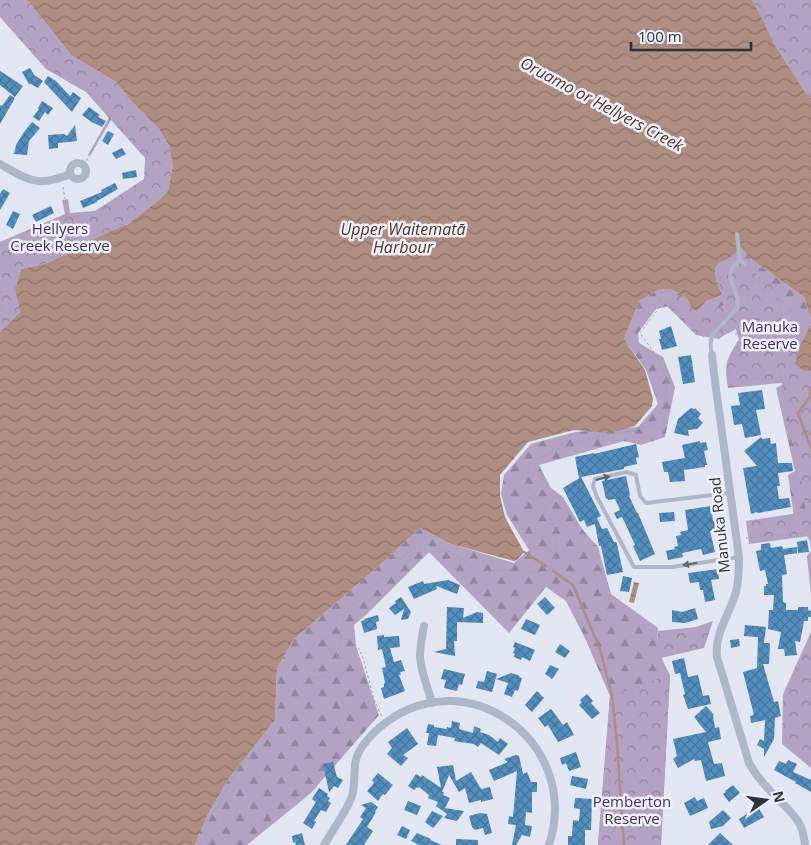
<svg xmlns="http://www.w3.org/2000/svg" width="811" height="845" font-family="'Open Sans',sans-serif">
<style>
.forest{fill:url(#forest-firs)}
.park{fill:url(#park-crowns)}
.water{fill:url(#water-waves)}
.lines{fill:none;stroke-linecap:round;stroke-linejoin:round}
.stream{stroke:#ae8d82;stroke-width:2.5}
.building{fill:url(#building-cross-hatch)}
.path{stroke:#98a3b6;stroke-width:1;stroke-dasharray:2.5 2.5;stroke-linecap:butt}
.service{stroke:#aeb7ca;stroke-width:4}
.minor{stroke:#aeb7ca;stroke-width:8}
.oneway{fill:#606773}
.labels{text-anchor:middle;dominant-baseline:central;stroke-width:5;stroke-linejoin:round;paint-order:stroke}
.park-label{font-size:15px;fill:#463156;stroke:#eef1fa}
.street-label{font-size:15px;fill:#2c3239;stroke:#eef1fa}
.water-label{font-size:16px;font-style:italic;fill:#583223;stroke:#eef1fa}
</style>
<defs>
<pattern id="forest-firs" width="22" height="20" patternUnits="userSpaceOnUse" patternTransform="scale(1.25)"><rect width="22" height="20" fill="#b3a2c1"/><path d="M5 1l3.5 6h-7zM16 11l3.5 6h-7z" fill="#92859e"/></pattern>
<pattern id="park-crowns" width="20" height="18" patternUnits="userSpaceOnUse" patternTransform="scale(1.25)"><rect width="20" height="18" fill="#b3a2c1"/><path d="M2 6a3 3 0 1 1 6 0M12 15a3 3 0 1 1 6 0" fill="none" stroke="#92859e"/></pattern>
<pattern id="water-waves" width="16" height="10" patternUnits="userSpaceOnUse" patternTransform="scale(1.25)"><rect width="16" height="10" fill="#ae8d82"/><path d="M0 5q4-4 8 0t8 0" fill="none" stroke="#8e746b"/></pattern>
<pattern id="building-cross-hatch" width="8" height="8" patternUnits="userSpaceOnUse" patternTransform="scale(1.25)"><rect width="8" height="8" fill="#538ebe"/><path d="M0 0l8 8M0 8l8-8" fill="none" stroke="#45759b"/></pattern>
</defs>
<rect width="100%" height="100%" fill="#e1e6f2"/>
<path class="forest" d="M741,248L752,260L804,297L811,319V324L800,346L803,371H811V596L807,556L811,551L810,541L794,517L788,475L795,471L776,388L782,385L783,375L743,324L731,332L717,338L669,306L656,309L638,333L639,343L663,357L675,387L665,437L641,445L624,441L539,465L551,488L563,497L582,529L598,547L611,594L658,628C656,648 661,658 670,675L661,845H598L610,696L585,638L566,601L546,587L509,633L429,552L367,614L354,625L356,646L379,715L311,793L247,845H195L206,818L227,781L275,720L277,668L294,639L389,557L420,528L451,544L514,563L529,550L507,515L501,494L504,475L531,444L575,432L638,427L658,404L646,370L624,339L639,301L660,289H669L683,295L688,301L690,306L696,312L707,301L722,295C719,288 711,271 718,264C722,261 729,260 732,256C736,253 736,250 741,248Z"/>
<g class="park">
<polygon points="0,0 26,0 29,2 71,55 116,82 132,102 159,129 169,146 173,165 168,191 155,203 128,224 99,236 72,252 44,264 21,269 15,290 20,312 0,332 0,242 65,214 62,200 68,199 70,213 95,211 144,179 145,158 111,120 90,156 88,155 109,118 86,92 46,69 0,17"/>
<polygon points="750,0 811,0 811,98 805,92 773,42"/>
<path d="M735,260L772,285L776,297L809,328L803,371H811V543L810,536L749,544L746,521L806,512L799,468L782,383L728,388C724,364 726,360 739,339L735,327L719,339L696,335L665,304L659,300L664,292C671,293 679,294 684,299C690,305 692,313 699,317L726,304L718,281Z"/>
<polygon points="713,621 704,648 661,658 657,646 658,631 696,627"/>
<polygon points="811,632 811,768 782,744 783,694"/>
<polygon points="670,675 661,845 598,845 610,696"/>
</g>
<g class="water">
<path d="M26,0H751L753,1L773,42L805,92L811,98V319L804,297L752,260L741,248C736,251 736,253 732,256C729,260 722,261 718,264C711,271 719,288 722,295L707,301L696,312L690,306L688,301L683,295L669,289H660L639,301L624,339L645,370L653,399L652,406L635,426L609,433L574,430L528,442L500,475V496L505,517L524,552L517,560L514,561L451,544L420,528L389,557L294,639L277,668L275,720L227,781L206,818L195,845H0V332L20,312L15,290L21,269L44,264L72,252L99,236L128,224L155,203L168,191L173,165L169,146L159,129L132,102L116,82L71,55L29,2Z"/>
<polygon points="811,324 811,371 804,371 795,364 800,346"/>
<polygon points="634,582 639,583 634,603 629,602"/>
</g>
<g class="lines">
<g class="stream">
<polyline points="811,387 810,397 798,413 811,448"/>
<polyline points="524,552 546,566"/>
<polyline points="553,571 573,585 600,649 612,696 617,744 624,845"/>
</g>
</g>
<g class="building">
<polygon points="30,68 34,75 43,81 38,88 31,84 29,84 22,72"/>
<polygon points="0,71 23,86 15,97 0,85"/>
<polygon points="48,76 56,81 70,96 73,92 81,98 72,112 44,82"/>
<polygon points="10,95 15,98 0,124 0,105 2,106"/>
<polygon points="42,101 53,108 48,115 45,112 39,121 33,117 39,109 38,108"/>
<polygon points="89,107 100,115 98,117 106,121 102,127 94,123 93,123 82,115"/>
<polygon points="32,122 40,128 29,141 27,155 14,154 16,145 24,132"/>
<polygon points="75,125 77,141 58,143 58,148 49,149 48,135 64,134 67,136"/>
<polygon points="108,131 114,134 108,145 102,141"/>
<polygon points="122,148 126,154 116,159 112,153"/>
<polygon points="136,170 137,177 123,179 122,173"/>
<polygon points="115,183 118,189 97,201 97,202 83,208 80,201 102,192 101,190"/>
<polygon points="3,189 10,193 0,210 0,194"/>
<polygon points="51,206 54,213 36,222 32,215"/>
<polygon points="13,211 20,214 13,229 6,225"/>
<polygon points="671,326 677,346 662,350 659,339 661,339 659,331"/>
<polygon points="691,355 695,382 683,384 678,357"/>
<polygon points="762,390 765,409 756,410 761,435 745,438 742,424 734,425 731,406 740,405 738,393"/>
<polygon points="691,408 694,409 695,408 701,414 698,418 703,423 697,429 688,430 689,436 674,433 678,419"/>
<polygon points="761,437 762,439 770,438 771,444 776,443 778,463 792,463 793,471 778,473 780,486 777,486 779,499 789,498 791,507 758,513 757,512 751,514 743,468 757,466 744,451"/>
<polygon points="700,441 700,443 706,442 708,450 704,451 707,465 705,465 705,467 684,470 685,481 670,482 668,472 664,472 662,462 685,458 682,445"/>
<polygon points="636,444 639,457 636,458 637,464 624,467 624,469 581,477 601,516 597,518 602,529 607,528 614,542 616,542 617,544 623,572 607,575 601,546 599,546 595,524 587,527 584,520 580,522 563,488 581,477 579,478 575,457 594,453 594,454"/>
<polygon points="626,476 630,495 629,496 637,513 638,513 655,554 640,561 633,546 635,545 625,523 622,517 617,519 614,513 620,510 615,499 608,500 607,498 606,499 602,481"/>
<polygon points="711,506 713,521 715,521 717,529 710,531 715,552 703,555 701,549 682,553 683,557 668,560 666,551 675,549 674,547 678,546 676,536 681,535 680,532 688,530 685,510"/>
<polygon points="674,512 675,521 660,522 659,513"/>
<polygon points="807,540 809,552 798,553 797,542"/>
<polygon points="770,543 771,548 782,546 783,549 797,547 797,553 784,555 787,574 782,575 783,602 786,603 786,610 798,610 798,607 808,607 808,610 811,611 811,617 808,617 808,621 804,621 800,642 795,641 797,655 785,656 784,649 778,649 781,632 768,629 769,610 773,610 774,595 764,595 764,586 766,586 766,584 768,584 765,570 760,571 756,551 761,550 761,544"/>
<polygon points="718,569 719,579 711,580 715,600 705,602 703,590 700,590 699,582 690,583 688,573"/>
<polygon points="623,576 632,578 629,592 620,591"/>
<polygon points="448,580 460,585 457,594 436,586 437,589 414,599 408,587 423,581 424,584"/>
<polygon points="401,597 411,612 408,619 401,620 404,609 395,615 389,608 396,603 395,601"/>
<polygon points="545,597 555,608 547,615 537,604"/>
<polygon points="447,607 464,608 463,618 477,612 483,613 483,623 457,622 457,641 454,641 455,656 434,652 446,649"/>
<polygon points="695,608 698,619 685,623 672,622 672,610 682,612"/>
<polygon points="378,615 379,621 376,622 377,629 364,633 361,621 365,620 364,619"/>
<polygon points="526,619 540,625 535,635 521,629"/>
<polygon points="745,625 766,627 764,643 770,643 769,664 763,664 774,702 778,701 781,716 775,718 774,739 764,757 764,749 757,745 760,739 764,741 765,720 751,723 750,716 754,715 743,672 757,668 758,637 744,636"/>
<polygon points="384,635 384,637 399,636 400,647 390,648 394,662 401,660 405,671 400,672 401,675 399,675 405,691 384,699 381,688 384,687 384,684 385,683 382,668 386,667 382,649 378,650 377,636"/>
<polygon points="739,639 740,646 731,648 730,640"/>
<polygon points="515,642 535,650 530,661 522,657 521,660 514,657 515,654 513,653 515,648 513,647"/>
<polygon points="560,644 570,651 565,658 555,652"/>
<polygon points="684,658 688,677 698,675 703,696 709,695 711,704 688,709 683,695 685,694 680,673 675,674 672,661"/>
<polygon points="550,665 559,669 552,679 545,674"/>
<polygon points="444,669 465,674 462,685 459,684 457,691 444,688 446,680 441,679"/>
<polygon points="487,671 497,674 492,692 476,688 478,681 484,682"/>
<polygon points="511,673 520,676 519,677 522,678 518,691 515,690 512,697 504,694 508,683 496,679"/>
<polygon points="537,691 544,698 532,712 525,705"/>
<polygon points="587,694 593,701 591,703 600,713 592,719 579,705 582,702 580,700"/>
<polygon points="706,706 714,715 713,716 715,728 719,727 721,739 708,742 714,764 722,763 725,776 706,781 701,760 695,761 694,759 678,768 673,759 677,756 673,739 706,732 694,717"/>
<polygon points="551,709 563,725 567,722 574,735 558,742 548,725 545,727 538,718"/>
<polygon points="452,721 460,723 459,729 473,733 474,726 481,729 480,732 489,735 498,742 500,738 508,744 499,755 481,743 478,747 474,744 454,741 455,738 438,735 436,746 427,745 429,733 426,733 428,724 434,725 434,727 447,729 447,727 451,728"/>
<polygon points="407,728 418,744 403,755 408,758 401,766 387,754 392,748 388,742"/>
<polygon points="576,752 581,767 569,771 566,763 562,765 560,758"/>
<polygon points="516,755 519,756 523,774 527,772 531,782 537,782 537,792 532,792 532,813 526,812 525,825 532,826 530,837 522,835 516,845 512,845 516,825 508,824 509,816 513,817 517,771 494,781 489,770 508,762 504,759"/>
<polygon points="788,760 797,764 793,772 811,780 811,792 795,783 796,782 774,770 779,761 786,764"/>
<polygon points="333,762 337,777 343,780 338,788 334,786 329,792 323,764"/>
<polygon points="453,765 456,781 471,772 481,789 490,787 493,799 481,802 481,800 469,803 465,788 459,792 449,775 442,792 444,792 443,795 450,798 445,808 464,811 457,821 444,818 447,814 436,806 438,802 428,798 429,795 419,787 418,788 417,787 414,790 408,786 416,774 421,777 422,775 441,788 437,767"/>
<polygon points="378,773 393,785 385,795 383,794 378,801 367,791 374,783 372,780"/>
<polygon points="572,776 588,779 586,789 570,785"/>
<polygon points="733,785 740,793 729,802 723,794 726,792 725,791"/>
<polygon points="319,788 328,794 327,796 330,798 328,801 331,803 326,812 321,810 314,821 316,822 312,829 303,823 316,802 312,799"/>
<polygon points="695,797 697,801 704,798 708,808 690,816 684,803"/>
<polygon points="575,798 592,799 591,830 585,830 585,845 568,845 568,836 572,836 573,820 579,821 580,809 574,808"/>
<polygon points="408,801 421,806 417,815 404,810"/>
<polygon points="371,802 378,807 375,812 376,812 367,827 373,831 364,845 346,845 363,819 360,817 366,808 361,805"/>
<polygon points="758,807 764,817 744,828 739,819"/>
<polygon points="723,810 731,818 723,826 711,829 709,822"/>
<polygon points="432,811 443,816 433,828 425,822"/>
<polygon points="480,813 487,814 492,833 485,835 483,828 475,830 472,827 469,816"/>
<polygon points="402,826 410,830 406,839 397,835"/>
<polygon points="302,833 305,845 296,845 295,842 293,843 292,836"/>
<polygon points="417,833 431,839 430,840 442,845 419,845 411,841"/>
<polygon points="720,833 733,845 708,845"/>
<polygon points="456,839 478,840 478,845 456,845"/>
</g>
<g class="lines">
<g class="path">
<polyline points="0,6 40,50 89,91 111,117 123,126 141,147 147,153 150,161 149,170 145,180 140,186 118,203 102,210 93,216 77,216 30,242 0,253"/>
<polyline points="84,165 110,117"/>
<polyline points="63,187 69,219"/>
<polyline points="0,291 3,301 0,310"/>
<path d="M735,334L750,331C750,326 751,320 751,314C750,298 744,292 754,278C767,286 777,287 782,303L779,308L775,321L771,325L762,329L750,331L739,344L730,361L728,369L732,378L741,381L757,378L766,380L777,378L781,379C788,387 788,396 793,405C796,411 805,417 811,421"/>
<path d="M748,335C770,342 778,355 781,378"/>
<polyline points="746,538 804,533 811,523"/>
<polyline points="341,639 352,641 359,649 363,658 374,699 382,717"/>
<polyline points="337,657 346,660"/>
<path d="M208,845L205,838V822L220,803L236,771L244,760L253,757L257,751L269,744L293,725L310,708C312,699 307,701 304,695C302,692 303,687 302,683L309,676L317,678L328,674L336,657L341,639L342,624L344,616L357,597L368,590L379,581L384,573L414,547L425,545L447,550L480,571L524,570L533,573L548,571L558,551L555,530L545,507L526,486L530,462L580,440L631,431L652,425L665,406L667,382L658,358L640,333L662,304L666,302L670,304L696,328L705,339"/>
</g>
<g class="service">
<polyline points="737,234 740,261"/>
<path d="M712,355C707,332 717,332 730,316C733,313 736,310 737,307C742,289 717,276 740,261L745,264"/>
<polyline points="729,493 646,503 640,496 636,475 627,472 595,479 593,486 597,497 634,567 672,567 739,557"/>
</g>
<g class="minor">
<circle cx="78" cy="171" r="8"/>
<path d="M0,164C28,180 38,188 70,174"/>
<path d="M712,355L714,374L739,557C739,569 739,580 736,592C730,614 714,633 717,657L749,763C758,779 771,792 784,805C789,810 795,816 799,823C803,829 804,837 805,845"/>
<path d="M424,626C422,636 420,646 420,657C421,672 428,688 432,703"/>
<path d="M324,845C333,829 346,813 352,796C355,785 354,776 355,765C356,751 369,737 379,728C462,656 583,740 549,845"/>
</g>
</g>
<defs><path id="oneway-solid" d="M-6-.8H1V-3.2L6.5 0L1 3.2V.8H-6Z" transform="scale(1.25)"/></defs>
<g class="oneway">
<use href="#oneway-solid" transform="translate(603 478) rotate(-15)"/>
<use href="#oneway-solid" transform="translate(690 564) rotate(171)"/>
</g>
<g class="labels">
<g class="park-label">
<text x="60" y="228">Hellyers<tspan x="60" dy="17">Creek Reserve</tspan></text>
<text x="770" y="326">Manuka<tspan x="770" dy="17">Reserve</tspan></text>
<text x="632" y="801">Pemberton<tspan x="632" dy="17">Reserve</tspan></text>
</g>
<g class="street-label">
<text transform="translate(719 525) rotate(-96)">Manuka Road</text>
</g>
<g class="water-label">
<text transform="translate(602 104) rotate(28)">Oruamo or Hellyers Creek</text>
<text x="403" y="229">Upper Waitematā<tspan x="403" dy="18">Harbour</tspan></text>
</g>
</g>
<g transform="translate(766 800) rotate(76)" stroke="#eef1fa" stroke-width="4" paint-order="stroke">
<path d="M0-4L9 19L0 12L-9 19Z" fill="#2c3239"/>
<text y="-8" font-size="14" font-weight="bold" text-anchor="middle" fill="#2c3239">N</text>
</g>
<path d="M631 42v8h120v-8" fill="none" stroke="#2c3239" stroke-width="2.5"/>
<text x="638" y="42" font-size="15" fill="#2c3239" stroke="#eef1fa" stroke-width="4" paint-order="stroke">100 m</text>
</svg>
